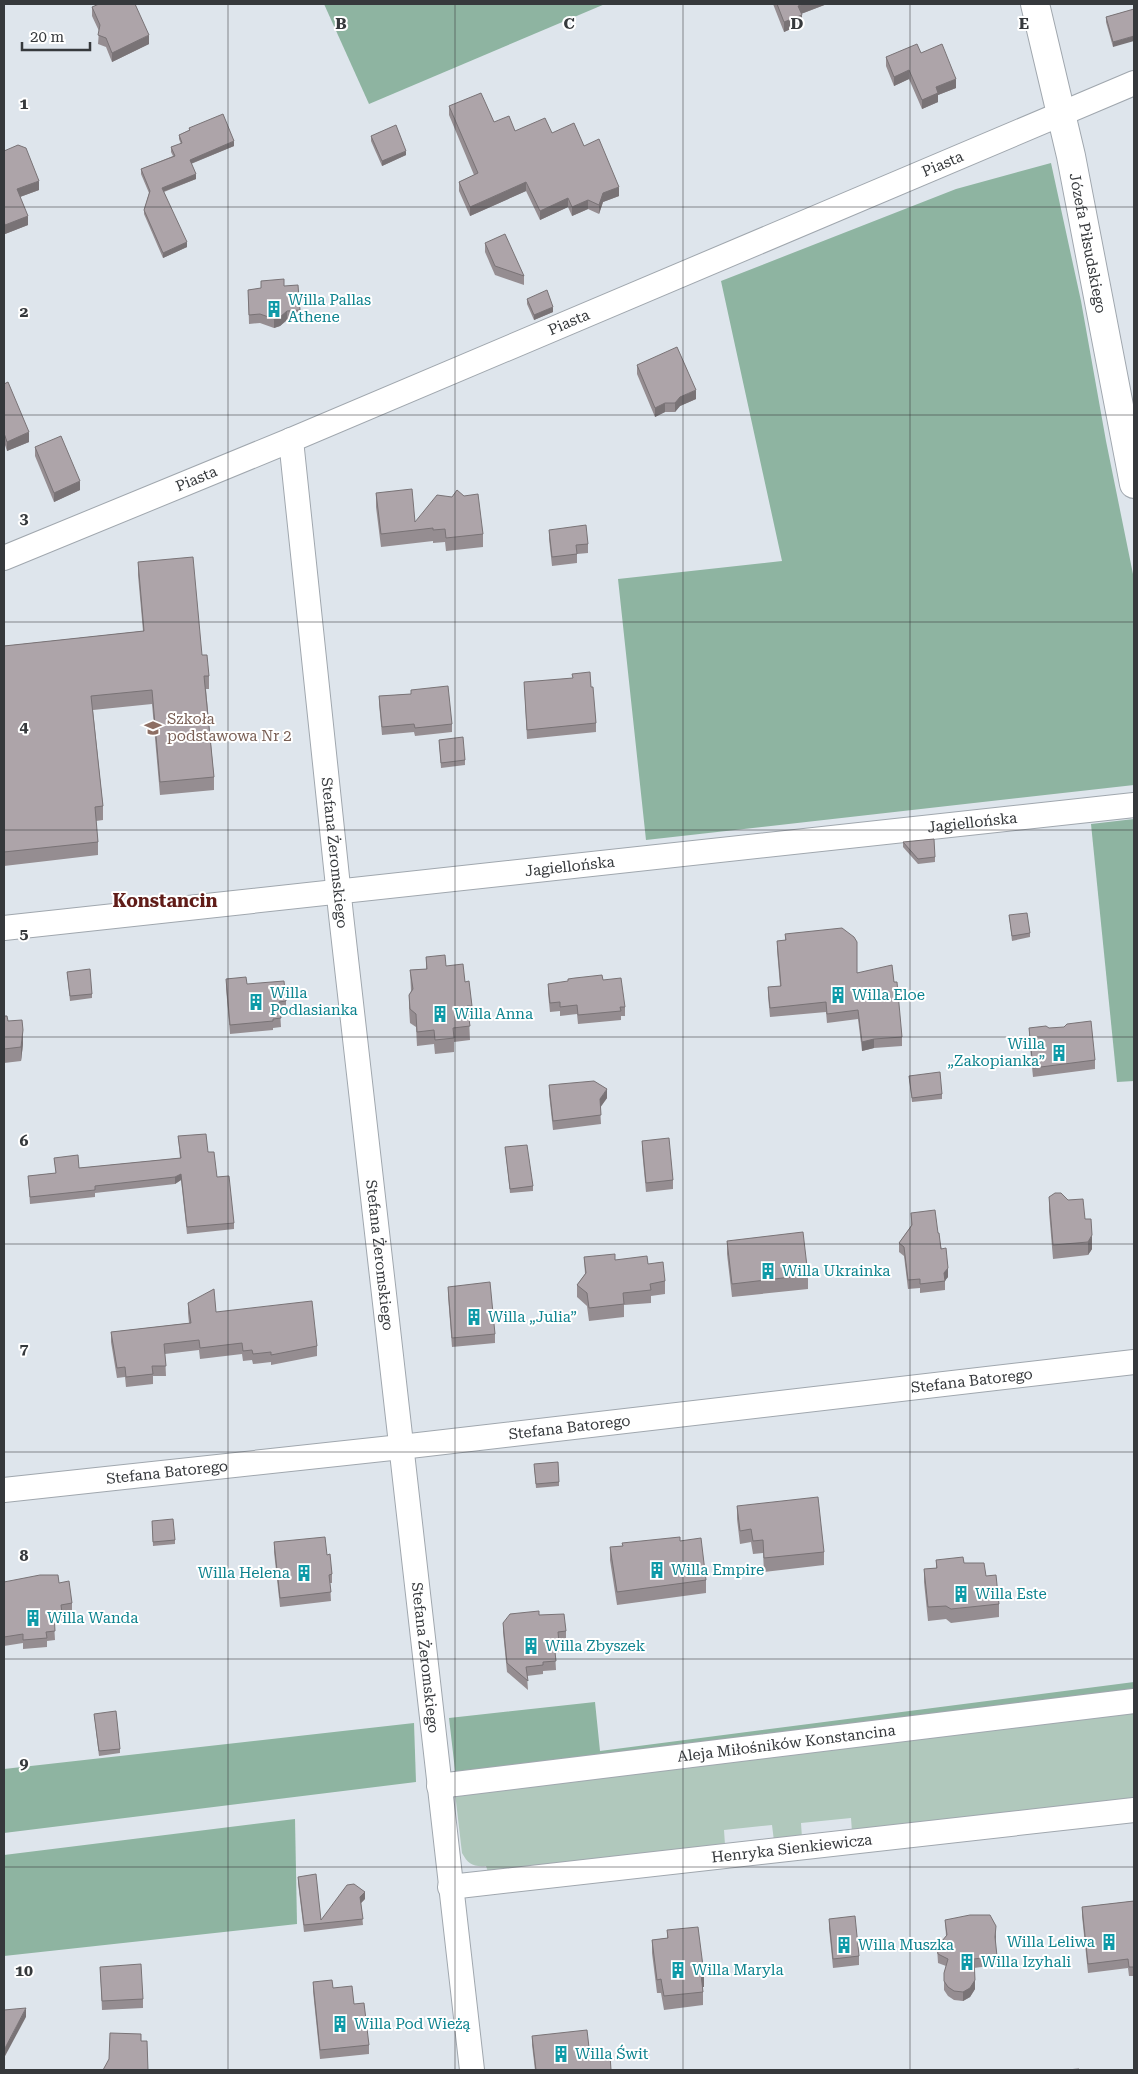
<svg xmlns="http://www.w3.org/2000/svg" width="1138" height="2074" font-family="'Roboto Serif',serif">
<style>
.green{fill:#b0c8bc}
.forest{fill:#8eb4a1}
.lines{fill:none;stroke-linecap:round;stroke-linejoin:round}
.street-casing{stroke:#a0a7ae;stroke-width:26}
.secondary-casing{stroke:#a0a7ae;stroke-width:30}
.street{stroke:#fff;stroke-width:24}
.secondary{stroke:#fff;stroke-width:28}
.wall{fill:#958d91}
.shaded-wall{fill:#797376}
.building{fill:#ada4a9;stroke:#797376}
.grid{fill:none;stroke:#36393c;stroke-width:1;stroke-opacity:0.55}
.labels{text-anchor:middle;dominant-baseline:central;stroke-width:4;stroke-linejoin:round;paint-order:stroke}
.street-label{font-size:15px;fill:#36393c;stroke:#fff}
.culture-label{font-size:15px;fill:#0d838f;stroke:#fff;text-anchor:start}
.education-label{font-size:15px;fill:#785e54;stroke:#fff;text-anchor:start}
.quarter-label{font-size:18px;font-weight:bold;fill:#601c18;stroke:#fff}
.grid-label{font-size:16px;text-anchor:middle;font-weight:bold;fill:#36393c;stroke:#fff;stroke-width:4;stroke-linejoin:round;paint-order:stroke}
</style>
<rect width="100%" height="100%" fill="#dee5ec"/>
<path class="green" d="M1134,1706V1800L852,1832L851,1818L801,1823L802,1838L774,1841L772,1825L724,1830L725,1845L488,1872L486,1866C473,1867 468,1864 462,1853L455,1793Z"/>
<g class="forest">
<polygon points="324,4 605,4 369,104"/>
<polygon points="1051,163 1081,301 1106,441 1134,579 1134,785 646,840 618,579 782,561 721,281 956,189"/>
<polygon points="1134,819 1134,1081 1117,1082 1091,824"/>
<polygon points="1134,1682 1134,1696 456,1779 449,1718 595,1702 600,1751"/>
<polygon points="414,1723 416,1782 4,1833 4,1769"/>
<polygon points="295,1819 297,1924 4,1956 4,1855"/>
</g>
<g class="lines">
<g class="street-casing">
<g id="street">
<path id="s1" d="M291,440L341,915L472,2070"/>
<path id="s2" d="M4,558L291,440L1134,83"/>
<path id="s3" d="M4,928L1134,805"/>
<path id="s4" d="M4,1490L401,1447L1134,1362"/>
<path id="s5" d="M439,1786L1134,1701"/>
<path id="s6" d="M450,1887L1134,1810"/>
</g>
</g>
<g class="secondary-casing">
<g id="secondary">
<path id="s7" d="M1035,4L1071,156L1134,484"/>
</g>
</g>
<use href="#street" class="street"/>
<use href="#secondary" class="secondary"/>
</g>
<g class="wall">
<polygon points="773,4 827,4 801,14 802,24 784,32"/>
<polygon points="92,7 149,44 112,62 106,47 98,44 99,31 92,16"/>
<polygon points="1134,9 1113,47 1106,22 1106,17"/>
<polygon points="921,53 956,88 938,95 938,102 922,109 909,79 894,86 886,66 886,57"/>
<polygon points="449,106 494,122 515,131 552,133 584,146 619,196 603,202 599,214 588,209 572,216 568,207 540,220 526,191 470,216 459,191 459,182 474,175 449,115"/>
<polygon points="189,128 234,146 191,164 196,179 164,192 187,247 163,258 144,214 144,210 149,193 141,174 141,169 173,156 171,152 171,147 181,144 179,139 179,135 189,130"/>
<polygon points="371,136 406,155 382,166 371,141"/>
<polygon points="4,151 39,190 20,197 28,225 5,234 4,230"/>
<polygon points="485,243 524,276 524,285 495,275 485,252"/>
<polygon points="284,286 300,310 300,319 287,320 280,326 274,328 260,323 249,324 248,290"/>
<polygon points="527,299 553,312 534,320 527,304"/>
<polygon points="637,365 696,399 680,406 675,412 665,412 655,417 637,374"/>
<polygon points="4,384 29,442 7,451 4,442"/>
<polygon points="35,447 80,490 54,502 35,456"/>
<polygon points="376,493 415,522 483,534 483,547 446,551 445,542 433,543 433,541 381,547 376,507"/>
<polygon points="549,530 588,544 588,553 577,554 577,563 552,566 549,539"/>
<polygon points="138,562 202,655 209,676 209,689 206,689 214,777 214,790 160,795 152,704 93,710 103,806 103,820 96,821 98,842 98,855 4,866 4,646 143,631 138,575"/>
<polygon points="524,682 591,687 596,723 596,732 527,739"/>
<polygon points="411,690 452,724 452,732 415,736 414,732 382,735 379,704 379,696 411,694"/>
<polygon points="439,740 465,760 465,765 441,768"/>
<polygon points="903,842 935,857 935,862 918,864 903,847"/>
<polygon points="1009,915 1030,933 1030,937 1012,941"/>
<polygon points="785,934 857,973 894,982 902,1037 902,1046 874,1048 862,1051 858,1019 827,1023 826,1012 770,1017 768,996 768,987 780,986 777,950 777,941 785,940"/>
<polygon points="426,957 446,966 465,982 472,1006 472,1019 469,1019 470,1040 454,1042 454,1052 435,1054 434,1044 417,1046 416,1027 410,1023 409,1008 409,995 411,991 410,970 426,969"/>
<polygon points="67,972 92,994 92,998 70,1001"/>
<polygon points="226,979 247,984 286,1001 286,1010 280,1011 281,1027 273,1028 273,1030 230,1034 226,988"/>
<polygon points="603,980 625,1007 625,1016 621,1016 621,1020 578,1024 577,1014 560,1016 560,1011 550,1012 548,993 548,984"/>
<polygon points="4,1016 8,1021 23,1044 21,1061 4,1063"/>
<polygon points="1029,1028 1049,1028 1095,1060 1095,1069 1033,1077 1029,1037"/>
<polygon points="909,1076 942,1094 942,1099 912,1102"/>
<polygon points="549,1085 607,1098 600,1107 601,1124 553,1130 549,1094"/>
<polygon points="178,1136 208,1152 234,1223 234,1229 187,1234 181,1180 175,1184 95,1193 95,1197 30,1204 28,1176 56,1173 54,1158 79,1168 180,1158"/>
<polygon points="642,1141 673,1180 673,1189 646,1192 642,1150"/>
<polygon points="505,1147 533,1186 533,1191 510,1193"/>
<polygon points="1049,1197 1085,1219 1092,1249 1088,1255 1053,1259 1049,1211"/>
<polygon points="911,1213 938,1233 948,1277 945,1280 945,1290 920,1293 920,1288 908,1289 904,1256 899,1252 899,1243 911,1226"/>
<polygon points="727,1241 808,1275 808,1289 732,1297 727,1254"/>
<polygon points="584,1257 648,1264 665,1281 665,1294 651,1296 651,1303 624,1305 624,1317 589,1321 587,1306 577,1297 577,1285 585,1274"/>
<polygon points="448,1287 495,1334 495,1343 452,1347 448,1296"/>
<polygon points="188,1303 317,1346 317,1356 271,1365 271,1362 253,1364 252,1360 243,1361 242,1354 200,1359 199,1350 165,1354 166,1376 153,1376 153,1384 126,1387 125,1377 117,1378 111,1342 111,1332 189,1323 188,1313"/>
<polygon points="534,1464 559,1482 559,1486 536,1488"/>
<polygon points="737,1506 824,1552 824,1565 764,1572 763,1553 753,1554 751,1542 740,1544 737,1519"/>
<polygon points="152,1521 175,1540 175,1544 153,1546"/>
<polygon points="680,1541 706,1580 706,1593 617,1605 610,1560 610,1547"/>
<polygon points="274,1542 327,1555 332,1574 332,1583 330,1583 331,1601 280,1607 274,1552"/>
<polygon points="936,1560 964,1563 986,1576 999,1604 999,1617 951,1623 946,1619 928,1621 924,1582 924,1569 936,1568"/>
<polygon points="4,1582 59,1583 72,1603 72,1612 62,1614 62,1622 54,1623 55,1640 47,1641 47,1647 23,1649 23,1643 4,1646"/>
<polygon points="539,1615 566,1631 566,1640 559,1641 559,1652 555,1652 556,1670 543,1671 543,1674 527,1676 528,1690 507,1672 503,1632 503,1623"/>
<polygon points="94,1714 120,1749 120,1753 99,1756"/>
<polygon points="298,1877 321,1920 365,1899 361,1903 363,1925 304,1932 298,1883"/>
<polygon points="1134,1901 1134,1976 1129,1976 1128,1968 1088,1973 1082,1916 1082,1907"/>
<polygon points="829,1919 859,1956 859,1965 833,1968 829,1928"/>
<polygon points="945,1920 996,1936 995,1942 997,1965 974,1968 975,1989 970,1997 963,2001 954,2000 948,1996 944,1990 944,1973 946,1966 938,1963 937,1947 946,1936"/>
<polygon points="667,1930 704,1987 703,1987 703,2005 664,2010 661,1993 657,1993 652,1953 652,1940 667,1938"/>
<polygon points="100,1967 143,1999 143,2008 102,2010"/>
<polygon points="313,1982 333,1988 354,2004 369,2045 369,2054 320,2059 313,1991"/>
<polygon points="532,2036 590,2056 611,2070 535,2070 532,2045"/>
</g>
<g class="shaded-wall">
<polygon points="805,4 827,4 798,15 798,6"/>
<polygon points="802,15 802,24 784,32 784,22"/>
<polygon points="149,35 149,44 112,62 112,53"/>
<polygon points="1134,36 1134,41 1113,47 1113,42"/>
<polygon points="909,70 909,79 894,86 894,77"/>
<polygon points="956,79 956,88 938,95 938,102 922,109 922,100 936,87"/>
<polygon points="234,141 234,146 190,164 190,160"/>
<polygon points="406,151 406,155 382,166 382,161"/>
<polygon points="196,174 196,179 162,192 162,188"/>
<polygon points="39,181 39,190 17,198 17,189"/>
<polygon points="526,182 526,191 470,216 470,207"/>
<polygon points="619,187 619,196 603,202 599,214 599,205 603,193"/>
<polygon points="568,198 568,207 540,220 540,211"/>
<polygon points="588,200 588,209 572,216 572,207"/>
<polygon points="28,216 28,225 5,234 5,225"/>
<polygon points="187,242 187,247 163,258 163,253"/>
<polygon points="553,307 553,312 534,320 534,315"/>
<polygon points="287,311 287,320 280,326 274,328 274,319"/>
<polygon points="696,390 696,399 680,406 675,412 675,403 680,397"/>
<polygon points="665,403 665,412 655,417 655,408"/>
<polygon points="29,432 29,442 7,451 7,442"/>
<polygon points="80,481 80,490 54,502 54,493"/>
<polygon points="23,1030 23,1044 21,1061 21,1047"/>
<polygon points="874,1039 874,1048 862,1051 862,1042"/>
<polygon points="607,1089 607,1098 600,1108 600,1099"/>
<polygon points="181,1174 181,1180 175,1184 175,1177"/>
<polygon points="1092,1235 1092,1249 1088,1255 1088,1242"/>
<polygon points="948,1268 948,1277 944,1282 944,1273"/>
<polygon points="365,1892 365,1899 360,1904 360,1897"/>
<polygon points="996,1926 996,1936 995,1946 995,1937"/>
<rect x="701" y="1974" width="3" height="13"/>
<polygon points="975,1980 975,1989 970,1997 963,2001 963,1992"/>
<polygon points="26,2008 26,2017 4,2058 4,2050"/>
</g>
<g class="building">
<polygon points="99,4 135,4 149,35 112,53 106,38 98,35 100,25 92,7"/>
<polygon points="777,4 805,4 798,6 802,15 784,22"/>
<polygon points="1134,9 1134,36 1113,42 1106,17"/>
<polygon points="917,44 921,53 942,44 956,79 936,87 938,93 922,100 909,70 894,77 886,57"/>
<polygon points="481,93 494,122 509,116 515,131 545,118 552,133 574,123 584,146 599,139 619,187 603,193 599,205 588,200 572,207 568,198 540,211 526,182 470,207 459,182 478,173 449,106"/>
<polygon points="223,114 234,141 190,160 196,174 162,188 187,242 163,253 144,210 150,191 141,169 175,156 171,147 182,143 179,135 190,130 189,128"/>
<polygon points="396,125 406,151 382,161 371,136"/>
<polygon points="18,145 26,148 39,181 17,189 28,216 5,225 4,221 4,151"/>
<polygon points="505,234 524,276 495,266 485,243"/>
<polygon points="284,279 284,286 298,285 300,310 287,311 280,317 274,319 260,314 249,315 248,290 261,288 261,281"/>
<polygon points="547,290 553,307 534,315 527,299"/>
<polygon points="677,347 696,390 680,397 675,403 665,403 655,408 637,365"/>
<polygon points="8,382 29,432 7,442 4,433 4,384"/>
<polygon points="61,436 80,481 54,493 35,447"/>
<polygon points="412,489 415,522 437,495 452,497 457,490 464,496 478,494 483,534 446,538 445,529 433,530 433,528 381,534 376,493"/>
<polygon points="586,525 588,544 576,545 577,554 552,557 549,530"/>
<polygon points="193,557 202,655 207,655 209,676 204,676 214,777 160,782 152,690 91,696 103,806 95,807 98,842 4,852 4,646 144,631 138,562"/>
<polygon points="590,672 591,687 593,687 596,723 527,730 524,682 573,678 572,674"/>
<polygon points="448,686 452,724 415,728 414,724 382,727 379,696 411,694 411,690"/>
<polygon points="463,737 465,760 441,763 439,740"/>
<polygon points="934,839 935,857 918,859 903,842"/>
<polygon points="1027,913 1030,933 1012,936 1009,915"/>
<polygon points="842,928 854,937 857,942 857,973 892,965 894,982 897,982 902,1037 874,1039 862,1042 858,1010 827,1014 826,1002 770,1008 768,987 781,986 777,941 786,940 785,934"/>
<polygon points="445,955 446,966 463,964 465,982 469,981 472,1006 467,1006 470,1026 453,1028 454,1038 435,1040 434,1030 417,1032 416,1014 410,1009 409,995 413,989 410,970 427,969 426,957"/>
<polygon points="90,969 92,994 70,996 67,972"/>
<polygon points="602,975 603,980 621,978 625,1007 620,1007 621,1011 578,1015 577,1005 560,1007 560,1002 550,1003 548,984 568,981 568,979 575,978"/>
<polygon points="246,977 247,984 284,981 286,1001 279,1002 281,1018 273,1019 273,1021 230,1025 226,979"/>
<polygon points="4,1016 7,1016 8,1021 22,1020 23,1030 21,1047 4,1049"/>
<polygon points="1091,1021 1095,1060 1033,1068 1029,1028 1046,1026 1049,1028 1064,1027 1067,1024"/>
<polygon points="940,1072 942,1094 912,1098 909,1076"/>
<polygon points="594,1081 607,1089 600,1099 601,1115 553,1121 549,1085"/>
<polygon points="206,1134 208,1152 214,1152 217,1177 229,1176 234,1223 187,1227 181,1174 175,1177 95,1186 95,1190 30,1197 28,1176 56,1173 54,1158 78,1155 79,1168 181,1158 178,1136"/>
<polygon points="669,1138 673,1180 646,1183 642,1141"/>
<polygon points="527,1145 533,1186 510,1189 505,1147"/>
<polygon points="1055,1193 1061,1193 1068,1200 1083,1199 1085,1219 1091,1219 1092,1235 1088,1242 1053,1245 1049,1197"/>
<polygon points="935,1210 938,1233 939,1233 941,1249 946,1248 948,1268 944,1273 945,1281 920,1284 920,1279 908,1280 904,1247 899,1243 912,1225 911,1213"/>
<polygon points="803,1232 808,1275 732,1284 727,1241"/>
<polygon points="615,1254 615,1260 647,1256 648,1264 663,1262 665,1281 650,1284 651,1290 623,1293 624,1304 589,1308 587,1293 577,1285 586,1273 584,1257"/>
<polygon points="490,1282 495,1334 452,1338 448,1287"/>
<polygon points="214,1289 216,1312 312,1301 317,1346 271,1355 271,1352 253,1354 252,1350 243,1351 242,1343 200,1348 199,1340 164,1344 166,1366 152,1366 153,1374 126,1377 125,1367 117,1368 111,1332 191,1323 188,1303"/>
<polygon points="558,1462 559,1482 536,1484 534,1464"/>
<polygon points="818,1497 824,1552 764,1558 763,1540 753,1541 751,1529 740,1531 737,1506"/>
<polygon points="173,1519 175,1540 153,1542 152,1521"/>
<polygon points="325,1537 327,1555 330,1554 332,1574 329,1575 331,1592 280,1598 274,1542"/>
<polygon points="680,1537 680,1541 701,1538 706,1580 617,1592 610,1547 623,1546 622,1543"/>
<polygon points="963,1557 964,1563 984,1563 986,1576 996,1575 999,1604 951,1609 946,1606 928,1607 924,1569 937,1568 936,1560"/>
<polygon points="40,1575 58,1575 59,1583 69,1581 72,1603 61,1605 62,1613 54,1614 55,1631 46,1632 47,1638 23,1640 23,1634 4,1637 4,1582"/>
<polygon points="539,1611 539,1615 564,1614 566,1631 558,1632 559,1643 554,1643 556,1661 543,1662 543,1665 526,1667 528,1681 507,1663 503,1623 510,1614"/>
<polygon points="116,1711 120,1749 99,1751 94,1714"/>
<polygon points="316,1874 321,1920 347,1885 354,1884 365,1892 360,1897 363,1919 304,1925 298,1877"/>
<polygon points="1134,1901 1134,1967 1129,1967 1128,1959 1088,1964 1082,1907"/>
<polygon points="970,1915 990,1915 996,1926 995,1937 997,1956 974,1959 975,1980 970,1988 963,1992 954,1991 948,1987 944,1981 944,1973 948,1959 938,1954 937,1947 947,1935 945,1920"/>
<polygon points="855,1916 859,1956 833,1959 829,1919"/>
<polygon points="698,1927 704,1974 701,1974 703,1992 664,1996 661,1979 657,1980 652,1940 668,1938 667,1930"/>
<polygon points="141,1964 143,1999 102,2001 100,1967"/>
<polygon points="332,1980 333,1988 352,1986 354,2004 364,2003 369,2045 320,2050 313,1982"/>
<polygon points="26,2008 4,2050 4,2010"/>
<polygon points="587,2030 590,2056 610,2055 611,2070 536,2070 532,2036"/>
<polygon points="110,2033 141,2034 141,2041 147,2041 148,2070 103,2070 109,2059"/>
<polygon points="1079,2069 1079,2070 1066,2070"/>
</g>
<path class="grid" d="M228,4V2070M455,4V2070M683,4V2070M910,4V2070M4,207H1134M4,415H1134M4,622H1134M4,830H1134M4,1037H1134M4,1244H1134M4,1452H1134M4,1659H1134M4,1867H1134"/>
<defs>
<g id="building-bare" transform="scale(1.35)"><path d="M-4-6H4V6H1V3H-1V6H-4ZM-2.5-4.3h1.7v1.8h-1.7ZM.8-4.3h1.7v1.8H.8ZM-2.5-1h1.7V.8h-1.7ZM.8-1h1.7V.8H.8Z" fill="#0f9aa8" stroke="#fff" stroke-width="2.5" paint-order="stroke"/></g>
<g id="school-bare" transform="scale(1.35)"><path d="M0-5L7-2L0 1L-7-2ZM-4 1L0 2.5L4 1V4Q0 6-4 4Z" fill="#8d6e63" stroke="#fff" stroke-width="2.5" paint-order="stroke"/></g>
</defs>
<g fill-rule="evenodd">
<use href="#building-bare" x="274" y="309"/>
<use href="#school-bare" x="153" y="728"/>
<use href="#building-bare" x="838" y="995"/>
<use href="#building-bare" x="256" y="1002"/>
<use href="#building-bare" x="440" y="1014"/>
<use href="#building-bare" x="1059" y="1053"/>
<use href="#building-bare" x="768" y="1271"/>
<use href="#building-bare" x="474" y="1317"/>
<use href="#building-bare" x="657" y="1570"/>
<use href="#building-bare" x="304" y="1573"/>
<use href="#building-bare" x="961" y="1594"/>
<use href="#building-bare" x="33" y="1618"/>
<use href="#building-bare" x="531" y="1646"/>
<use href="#building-bare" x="1109" y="1942"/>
<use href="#building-bare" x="844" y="1945"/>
<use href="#building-bare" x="967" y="1962"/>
<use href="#building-bare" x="678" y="1970"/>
<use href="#building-bare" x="340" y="2024"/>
<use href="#building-bare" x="561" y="2054"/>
</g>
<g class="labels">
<g class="street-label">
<text stroke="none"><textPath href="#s2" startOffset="1018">Piasta</textPath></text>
<text stroke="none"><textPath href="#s7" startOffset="245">Józefa Piłsudskiego</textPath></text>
<text stroke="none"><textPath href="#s2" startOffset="612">Piasta</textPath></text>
<text stroke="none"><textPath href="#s2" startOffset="208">Piasta</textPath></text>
<text stroke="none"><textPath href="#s3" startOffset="974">Jagiellońska</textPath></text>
<text stroke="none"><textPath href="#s1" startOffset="415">Stefana Żeromskiego</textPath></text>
<text stroke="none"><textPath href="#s3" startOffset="569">Jagiellońska</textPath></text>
<text stroke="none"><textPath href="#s1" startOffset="820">Stefana Żeromskiego</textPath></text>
<text stroke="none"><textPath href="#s4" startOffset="974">Stefana Batorego</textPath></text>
<text stroke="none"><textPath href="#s4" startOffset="569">Stefana Batorego</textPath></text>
<text stroke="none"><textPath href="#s4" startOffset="164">Stefana Batorego</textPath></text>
<text stroke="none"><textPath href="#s1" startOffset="1225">Stefana Żeromskiego</textPath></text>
<text stroke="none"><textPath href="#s5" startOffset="350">Aleja Miłośników Konstancina</textPath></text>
<text stroke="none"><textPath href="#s6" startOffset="344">Henryka Sienkiewicza</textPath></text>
</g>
<g class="culture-label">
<text x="288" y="300">Willa Pallas<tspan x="288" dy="17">Athene</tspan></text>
<text x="270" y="993">Willa<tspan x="270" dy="17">Podlasianka</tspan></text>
<text x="852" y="995">Willa Eloe</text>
<text x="454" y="1014">Willa Anna</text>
<text x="1045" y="1044" text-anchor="end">Willa<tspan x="1045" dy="17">„Zakopianka”</tspan></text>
<text x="782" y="1271">Willa Ukrainka</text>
<text x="488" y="1317">Willa „Julia”</text>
<text x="671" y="1570">Willa Empire</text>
<text x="290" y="1573" text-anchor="end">Willa Helena</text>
<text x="975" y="1594">Willa Este</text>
<text x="47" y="1618">Willa Wanda</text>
<text x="545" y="1646">Willa Zbyszek</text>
<text x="1095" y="1942" text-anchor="end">Willa Leliwa</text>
<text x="858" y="1945">Willa Muszka</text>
<text x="981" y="1962">Willa Izyhali</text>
<text x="692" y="1970">Willa Maryla</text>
<text x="354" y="2024">Willa Pod Wieżą</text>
<text x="575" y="2054">Willa Świt</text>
</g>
<g class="education-label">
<text x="167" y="719">Szkoła<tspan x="167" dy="17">podstawowa Nr 2</tspan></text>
</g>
<g class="quarter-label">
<text x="165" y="900">Konstancin</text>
</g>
</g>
<g class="grid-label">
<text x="341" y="29">B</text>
<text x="569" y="29">C</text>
<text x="797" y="29">D</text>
<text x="1024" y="29">E</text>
<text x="24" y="109">1</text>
<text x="24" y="317">2</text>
<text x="24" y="524">3</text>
<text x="24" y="732">4</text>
<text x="24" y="939">5</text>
<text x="24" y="1146">6</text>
<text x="24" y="1354">7</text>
<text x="24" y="1561">8</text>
<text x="24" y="1769">9</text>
<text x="24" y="1976">10</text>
</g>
<rect width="1138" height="2074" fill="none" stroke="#36393c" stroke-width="10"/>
<path d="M22 42v8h68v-8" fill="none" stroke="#36393c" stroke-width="2.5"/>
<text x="30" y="42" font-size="15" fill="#36393c" stroke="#ffffff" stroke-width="4" paint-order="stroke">20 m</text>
</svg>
